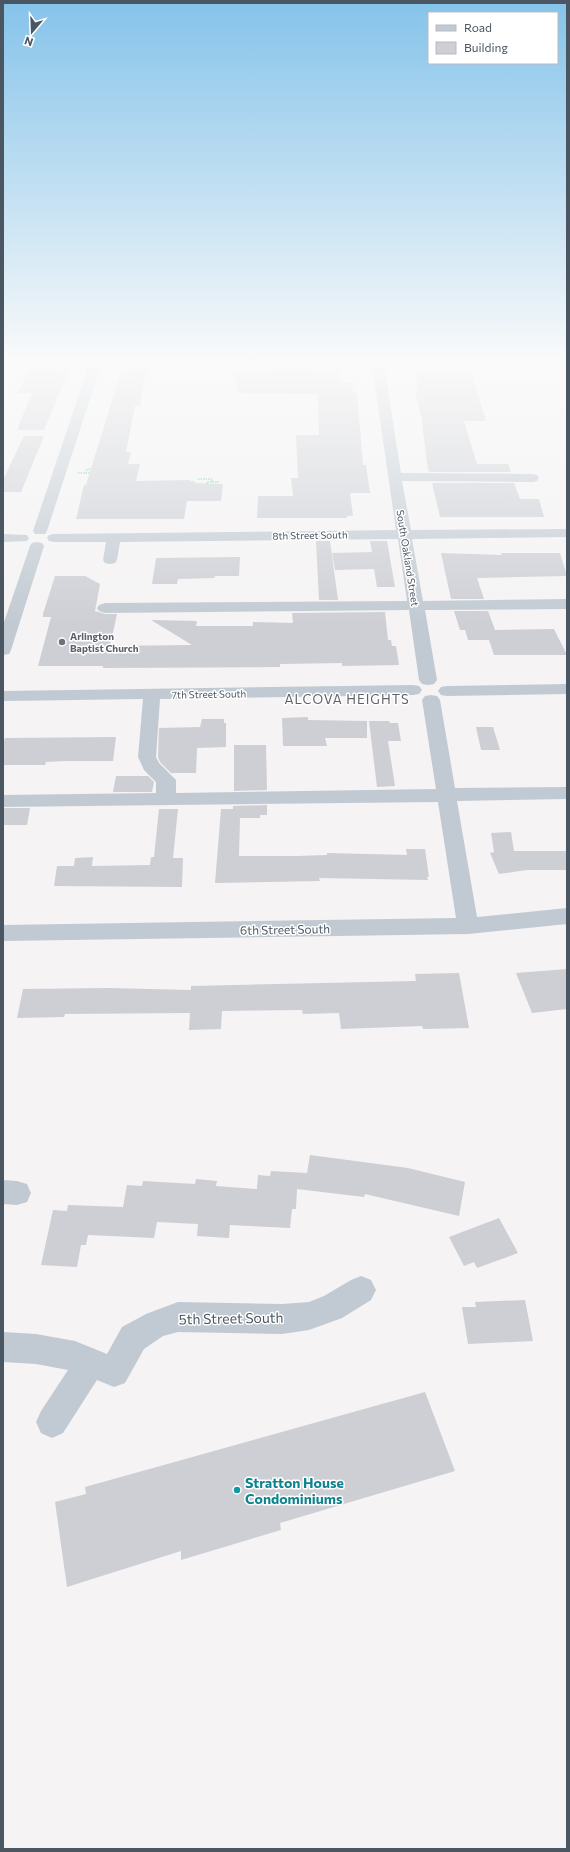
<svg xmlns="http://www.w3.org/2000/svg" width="570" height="1852" font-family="Commissioner,sans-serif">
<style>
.building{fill:#cdcfd5}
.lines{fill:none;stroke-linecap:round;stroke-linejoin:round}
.path{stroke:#7ad0a6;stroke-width:1.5;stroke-dasharray:1.5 1;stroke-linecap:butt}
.minor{fill:#c1cad2;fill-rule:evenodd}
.worship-dot{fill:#6b7280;stroke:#fff;stroke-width:1.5}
.culture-dot{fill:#0f9aa8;stroke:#fff;stroke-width:1.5}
.labels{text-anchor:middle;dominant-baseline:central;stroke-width:3;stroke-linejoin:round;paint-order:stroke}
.far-street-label{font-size:10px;fill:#4a5661;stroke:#fff}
.far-worship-label{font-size:10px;font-weight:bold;fill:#5b616d;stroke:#fff;text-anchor:start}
.street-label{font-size:12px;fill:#4a5661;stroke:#fff}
.neighbourhood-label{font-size:13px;letter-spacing:1px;fill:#5f6368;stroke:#fff}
.near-street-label{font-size:14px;fill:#4a5661;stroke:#fff}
.near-culture-label{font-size:14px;font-weight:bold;fill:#0d838f;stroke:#fff;text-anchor:start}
</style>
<rect width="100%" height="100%" fill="#f5f3f3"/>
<g class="building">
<polygon points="122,368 146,369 140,406 135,406 126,452 131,452 128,464 140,464 136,481 190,480 190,481 195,481 195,483 223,484 221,501 187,501 184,519 76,519 84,485 86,485"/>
<polygon points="30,369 69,370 44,430 17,430 32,393 18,393"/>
<polygon points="269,369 339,370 341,383 352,383 353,393 357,393 363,465 366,465 370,493 350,493 353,516 347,516 347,518 257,518 258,496 293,496 291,478 298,478 296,435 319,435 318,394 237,393 236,373 269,372"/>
<polygon points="428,371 471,371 486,421 464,421 477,464 508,464 511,472 430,472 428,470 422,423 423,423 415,392 418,392 416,372"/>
<polygon points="24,436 44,436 21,492 3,492 3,480"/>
<polygon points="432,483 514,483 520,499 539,499 544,517 440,517"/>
<polygon points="316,541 330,541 338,600 319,600"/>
<polygon points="370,541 387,541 395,587 377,587 374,569 335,570 332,553 372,552"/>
<polygon points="441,553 502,555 501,553 560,553 567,576 477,578 484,599 451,599"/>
<polygon points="240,557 239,576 215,576 214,578 178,579 177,584 152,584 156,558"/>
<polygon points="55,576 85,576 100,584 95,611 105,614 117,614 110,646 192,645 151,620 197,621 196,626 253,626 253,622 293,623 292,613 385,612 388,640 391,640 392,646 396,646 399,665 342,666 342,663 280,664 280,667 103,668 103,666 38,666 51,617 43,617 43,614"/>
<polygon points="454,611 488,611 495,630 554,629 567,655 494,655 489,640 468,640 465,630 460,630"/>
<polygon points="308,717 308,720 367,721 367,738 325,738 327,746 283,746 282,718"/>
<polygon points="202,719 224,719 224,723 226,723 226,747 197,748 196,773 171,773 160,762 158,757 159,728 200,727"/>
<polygon points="369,721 389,721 390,723 398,723 401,741 388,741 395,786 377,787"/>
<polygon points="476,727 493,727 500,750 481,750"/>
<polygon points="116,737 113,761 64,761 46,762 45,765 3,765 3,746 5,738"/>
<polygon points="234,745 266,745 267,790 234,791"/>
<polygon points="116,776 148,776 154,782 152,792 113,792"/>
<polygon points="267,805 267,815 260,815 260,818 240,818 239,856 297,856 327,855 327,853 407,855 406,849 425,849 429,877 427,877 428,880 319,878 320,881 215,883 221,809 233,809 233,806"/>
<polygon points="3,808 30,808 27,825 3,825"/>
<polygon points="159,809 178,809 173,858 183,858 182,887 54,886 57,866 74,866 75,858 93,857 92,866 150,865 151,857 154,857"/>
<polygon points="511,832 514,851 567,851 567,870 527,870 499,874 490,853 494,852 491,833"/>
<polygon points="567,969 567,1009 532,1013 516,973"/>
<polygon points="459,973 469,1028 423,1029 422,1026 341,1029 339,1013 303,1014 302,1010 222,1011 221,1029 189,1030 190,1013 65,1014 64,1017 17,1018 23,989 108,988 191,990 191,986 416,981 415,974"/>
<polygon points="310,1155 408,1168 465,1182 459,1216 365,1194 364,1197 297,1189 296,1209 292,1209 290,1228 230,1225 229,1238 197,1236 198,1224 157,1222 154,1238 88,1235 86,1245 81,1245 77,1267 41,1265 53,1210 67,1211 68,1205 123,1207 127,1185 142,1186 143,1181 195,1184 196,1179 217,1181 216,1186 257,1189 258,1175 270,1176 271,1171 307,1173"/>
<polygon points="499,1218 518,1253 477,1268 474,1262 464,1266 449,1237"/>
<polygon points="525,1300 533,1341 468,1344 462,1307 476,1307 475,1302"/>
<polygon points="425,1392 455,1471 280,1523 281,1530 181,1560 181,1551 67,1587 55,1502 86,1494 85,1487"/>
</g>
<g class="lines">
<g class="path">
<polyline points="78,473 90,473"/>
<polyline points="86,473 87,469 91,469"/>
<polyline points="198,479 212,479 212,482"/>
<polyline points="207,484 207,482 218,482 218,480"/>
</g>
<g class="minor">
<polygon points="89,365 101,365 47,531 45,534 35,534 33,531"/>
<polygon points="372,365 384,365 401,473 532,474 537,475 539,478 537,481 532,482 402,481 411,530 567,529 567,537 412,539 423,601 567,599 567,609 425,610 437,680 434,684 428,685 422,684 419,680 409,610 105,613 99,611 97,608 99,605 105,603 407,601 398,539 120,542 117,560 115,563 110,564 105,563 103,560 106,542 54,542 49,541 47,538 49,535 54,534 396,530"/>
<polygon points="3,534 27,535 29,538 27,541 3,542"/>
<polygon points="37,542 42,543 44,546 11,650 9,654 3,655 3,625 30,546 32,543"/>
<polygon points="567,684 567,694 447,696 441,695 438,691 441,687 447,686"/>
<polygon points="413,685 419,686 422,690 419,694 413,695 160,699 156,757 159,763 176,780 176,793 436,789 422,700 425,696 431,695 437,696 440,700 455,788 567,787 567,799 457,801 477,917 567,908 567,924 468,934 3,941 3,925 456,918 438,802 3,807 3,795 156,793 156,782 144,770 138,757 143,699 5,701 3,701 3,691"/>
<polygon points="3,1180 17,1181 27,1184 31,1193 27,1202 17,1205 3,1204"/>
<polygon points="361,1276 371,1280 376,1290 371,1300 342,1318 309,1330 282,1334 178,1332 163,1336 144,1349 125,1383 114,1387 97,1380 63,1433 52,1438 41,1433 36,1422 41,1411 68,1370 36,1364 3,1362 3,1332 36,1334 75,1341 107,1354 122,1327 146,1314 178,1302 282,1304 309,1302 324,1296 351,1280"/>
</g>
</g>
<linearGradient id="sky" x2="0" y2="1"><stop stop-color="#85c3ea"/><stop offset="0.58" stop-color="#fafafa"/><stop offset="1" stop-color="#fafafa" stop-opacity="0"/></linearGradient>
<rect width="570" height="624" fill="url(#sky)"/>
<circle class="worship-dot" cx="62" cy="642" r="4"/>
<circle class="culture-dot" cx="237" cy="1490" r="4"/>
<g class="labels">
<g class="far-street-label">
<text transform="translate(310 535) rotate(-1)">8th Street South</text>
<text transform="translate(408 558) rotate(81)">South Oakland Street</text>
<text transform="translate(209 694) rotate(-1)">7th Street South</text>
</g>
<g class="far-worship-label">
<text x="70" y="636">Arlington<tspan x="70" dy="12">Baptist Church</tspan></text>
</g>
<g class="street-label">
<text transform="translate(285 929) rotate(-1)">6th Street South</text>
</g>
<g class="neighbourhood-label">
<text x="347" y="699">ALCOVA HEIGHTS</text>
</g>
<g class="near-street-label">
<text transform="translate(231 1318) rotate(-1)">5th Street South</text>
</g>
<g class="near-culture-label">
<text x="245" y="1482">Stratton House<tspan x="245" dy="16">Condominiums</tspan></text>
</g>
</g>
<rect width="570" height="1852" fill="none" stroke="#4a5661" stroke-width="8"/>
<rect x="428" y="12" width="130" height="52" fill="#ffffff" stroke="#b7bbc0"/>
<rect x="436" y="25" width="20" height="6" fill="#c1cad2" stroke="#b7bbc0"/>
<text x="464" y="32" font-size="12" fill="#4a5661">Road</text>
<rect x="436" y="42" width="20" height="12" fill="#cdcfd5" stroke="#b7bbc0"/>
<text x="464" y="52" font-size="12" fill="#4a5661">Building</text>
<g transform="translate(32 32) rotate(199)" stroke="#ffffff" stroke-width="3" paint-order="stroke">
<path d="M0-3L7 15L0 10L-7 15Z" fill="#4a5661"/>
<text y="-6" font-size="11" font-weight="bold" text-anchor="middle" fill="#4a5661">N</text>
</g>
</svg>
